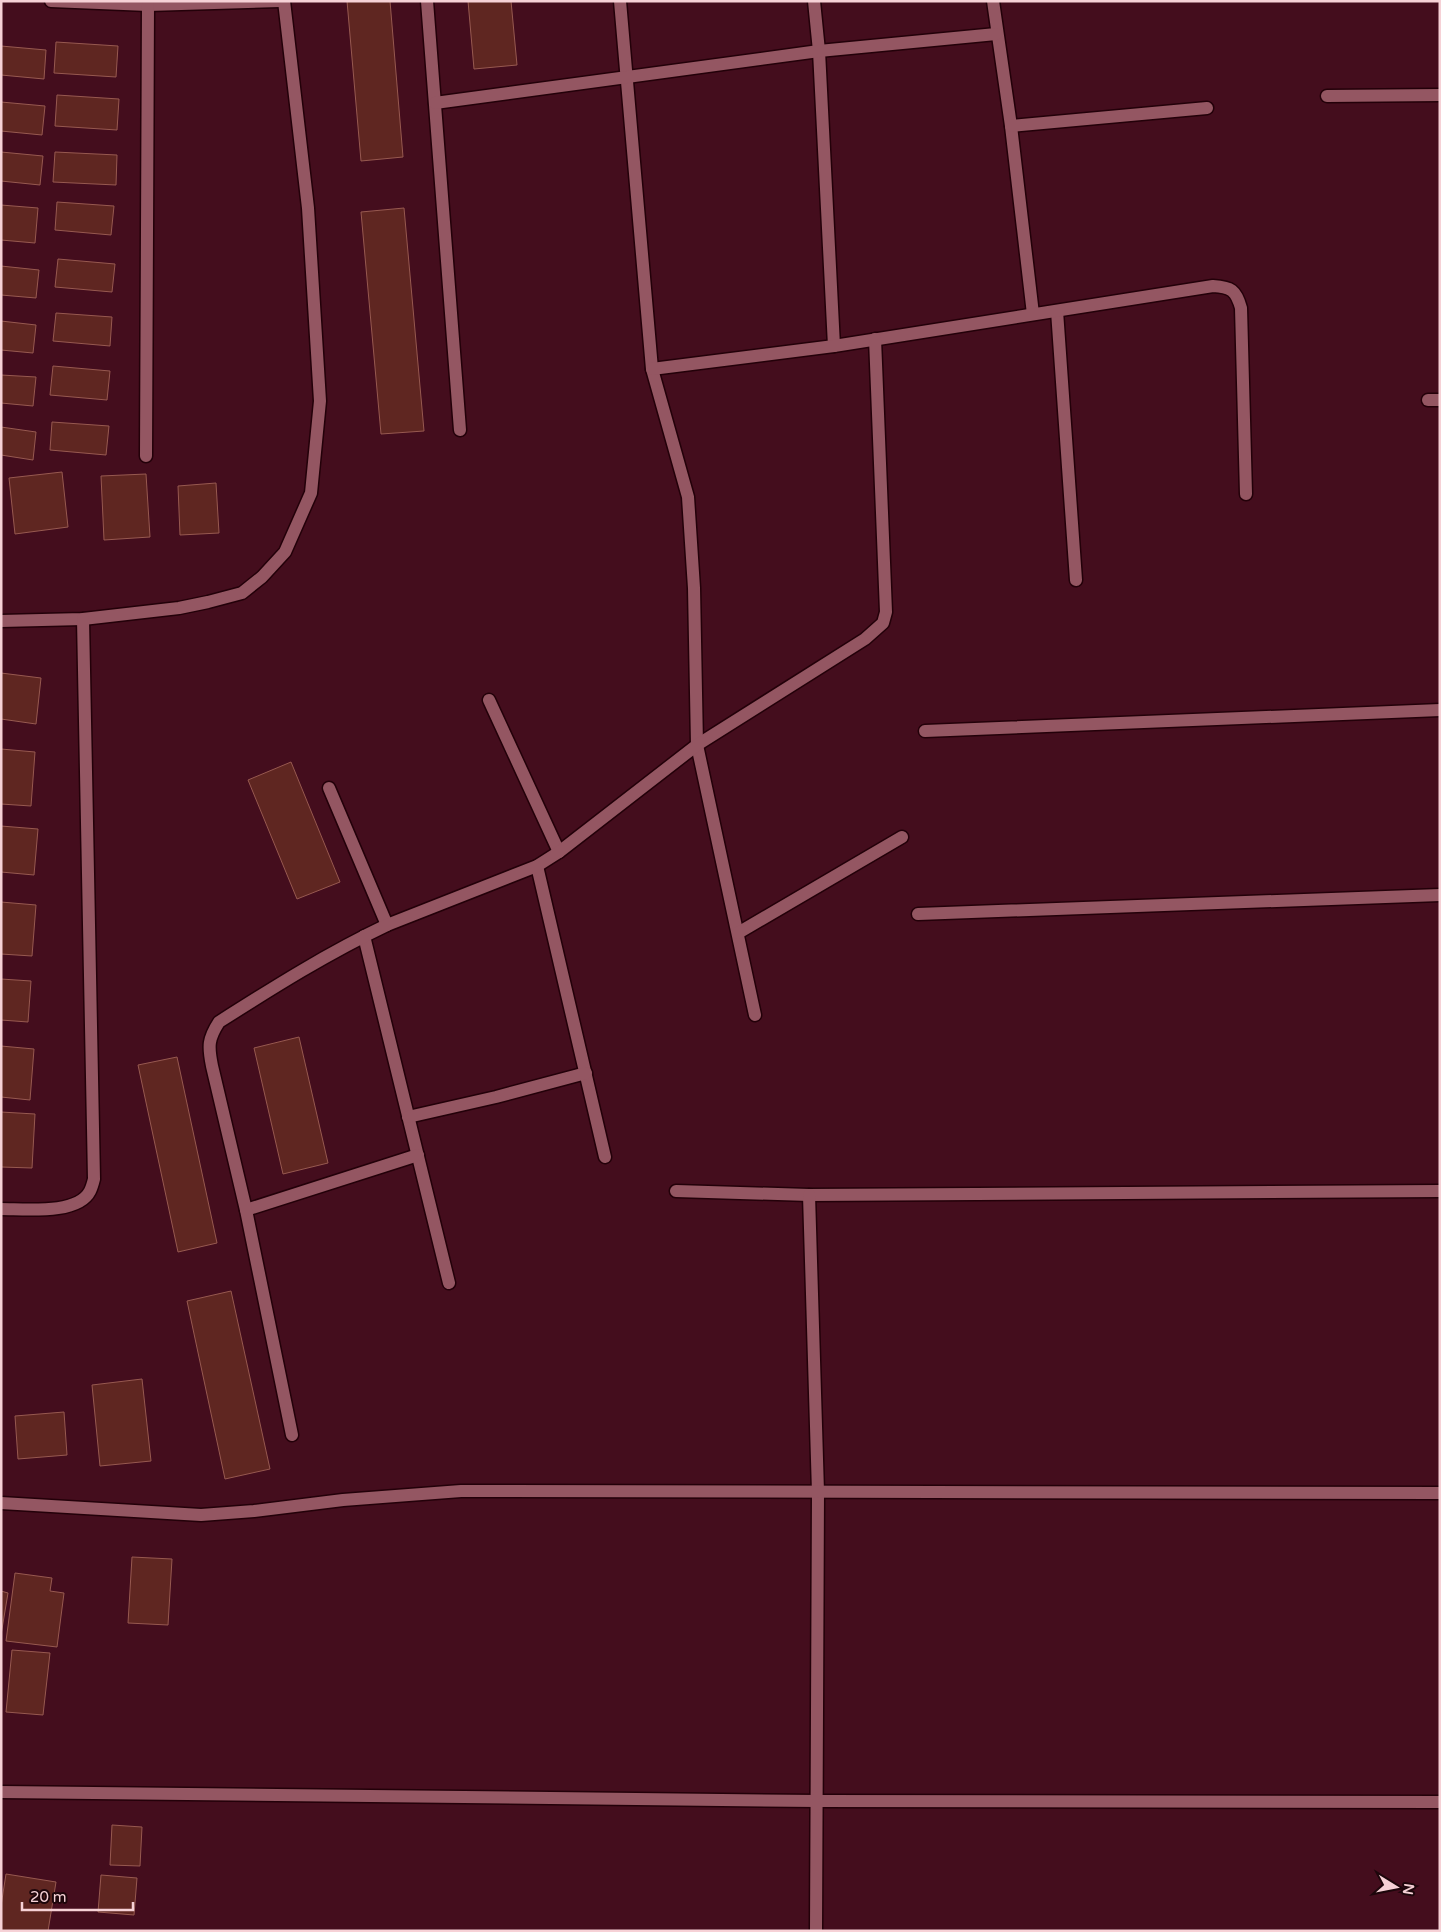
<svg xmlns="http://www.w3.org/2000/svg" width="1441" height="1932" font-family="'Varela Round',sans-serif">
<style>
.building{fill:#5f2621;stroke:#975950}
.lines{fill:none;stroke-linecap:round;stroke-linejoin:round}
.minor-casing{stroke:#230009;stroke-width:15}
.minor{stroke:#945662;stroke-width:12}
</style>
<rect width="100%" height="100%" fill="#440d1d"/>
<g class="building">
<polygon points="347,1 390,1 403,157 361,161"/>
<polygon points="468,1 511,1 517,65 474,69"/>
<polygon points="56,42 118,46 116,77 54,73"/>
<polygon points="1,46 46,50 44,79 1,75"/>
<polygon points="57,95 119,99 117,130 55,126"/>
<polygon points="1,102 45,106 42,135 1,131"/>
<polygon points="1,152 43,156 40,185 1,181"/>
<polygon points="55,152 117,155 116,185 53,182"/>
<polygon points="57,202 114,206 111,235 55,230"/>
<polygon points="1,205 38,208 35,243 1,240"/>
<polygon points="404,208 424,431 381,434 361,212"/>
<polygon points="58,259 115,264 112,292 55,287"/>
<polygon points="1,266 39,270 36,298 1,295"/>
<polygon points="56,313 112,317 110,346 53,341"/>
<polygon points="1,321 36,325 33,353 1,350"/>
<polygon points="53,366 110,371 107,400 50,395"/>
<polygon points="1,375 36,377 33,406 1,403"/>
<polygon points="52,422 109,426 106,455 50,450"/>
<polygon points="1,427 36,432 33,460 1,455"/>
<polygon points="62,472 68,527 15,534 9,478"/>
<polygon points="146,474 150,537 104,540 101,476"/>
<polygon points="216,483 219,533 180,535 178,486"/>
<polygon points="1,673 41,678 36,724 1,719"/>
<polygon points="1,749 35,752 31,806 1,804"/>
<polygon points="291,762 340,882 297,899 248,780"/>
<polygon points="1,826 38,829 34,875 1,872"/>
<polygon points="1,902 36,905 32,956 1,954"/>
<polygon points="1,979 31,981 28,1022 1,1020"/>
<polygon points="299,1037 328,1163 283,1174 254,1048"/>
<polygon points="1,1046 34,1049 30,1100 1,1097"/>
<polygon points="177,1057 217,1243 178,1252 138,1065"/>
<polygon points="1,1112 35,1114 32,1168 1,1167"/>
<polygon points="231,1291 270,1469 225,1479 187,1301"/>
<polygon points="142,1379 151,1461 100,1466 92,1385"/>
<polygon points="64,1412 67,1455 18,1459 15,1416"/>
<polygon points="132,1557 172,1559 168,1625 128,1623"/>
<polygon points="15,1573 52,1578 50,1591 64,1593 57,1647 6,1641"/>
<polygon points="1,1591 8,1593 1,1635"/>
<polygon points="12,1650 50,1653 43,1715 6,1712"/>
<polygon points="112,1825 142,1827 140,1866 110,1865"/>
<polygon points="6,1874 56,1882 48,1931 1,1931 1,1906"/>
<polygon points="101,1875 137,1878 134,1915 98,1912"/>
</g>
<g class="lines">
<g class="minor-casing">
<g id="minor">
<polyline points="51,1 148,5 279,1"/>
<polyline points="427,1 460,430"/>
<polyline points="620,1 652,369 688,497 694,588 697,745 755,1015"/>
<polyline points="814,1 819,51 834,346"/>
<polyline points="993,1 1011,126 1033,314"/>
<polyline points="1327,96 1440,95"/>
<polyline points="435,103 819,51 996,34"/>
<polyline points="1011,126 1207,108"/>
<polyline points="1057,311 1076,580"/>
<path d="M652,369L834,346L1213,286C1231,287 1236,290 1241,308L1246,494"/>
<polyline points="1428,400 1440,400"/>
<polyline points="146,456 148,5"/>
<polyline points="1,621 83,619 179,608 208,602 242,593 262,577 285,552 311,493 320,401 308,208 284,1"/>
<polyline points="489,700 559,852"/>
<polyline points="925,731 1440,710"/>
<polyline points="329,788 387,925"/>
<polyline points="537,866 605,1157"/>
<polyline points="918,914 1440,895"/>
<polyline points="738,933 902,837"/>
<polyline points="364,936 449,1283"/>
<polyline points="408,1117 496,1097 586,1073"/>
<polyline points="676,1191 809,1195 1440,1191"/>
<polyline points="809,1195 818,1492 816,1931"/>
<path d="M1,1209C25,1209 78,1215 90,1191C92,1187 93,1183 94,1179L83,619"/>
<polyline points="246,1210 418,1155"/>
<path d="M292,1435L246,1210L212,1066C208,1046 208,1039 219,1022C274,987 328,953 387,925L537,866L559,852L697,745L865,639L883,623L886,612L875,339"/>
<polyline points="1,1503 201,1515 254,1511 343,1500 461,1491 1440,1493"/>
<polyline points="1,1792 817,1801 1440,1802"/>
</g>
</g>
<use href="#minor" class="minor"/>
</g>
<rect width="1441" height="1932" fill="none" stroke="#f6d1d6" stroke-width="5"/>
<g transform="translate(1396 1887) rotate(100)" stroke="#1d060b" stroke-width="4" paint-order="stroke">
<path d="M0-4L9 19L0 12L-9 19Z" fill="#f6d1d6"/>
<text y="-8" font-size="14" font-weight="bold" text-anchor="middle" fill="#f6d1d6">N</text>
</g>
<path d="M22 1902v8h111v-8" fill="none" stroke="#f6d1d6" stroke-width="2.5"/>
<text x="30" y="1902" font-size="15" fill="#f6d1d6" stroke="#1d060b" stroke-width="4" paint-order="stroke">20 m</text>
</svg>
